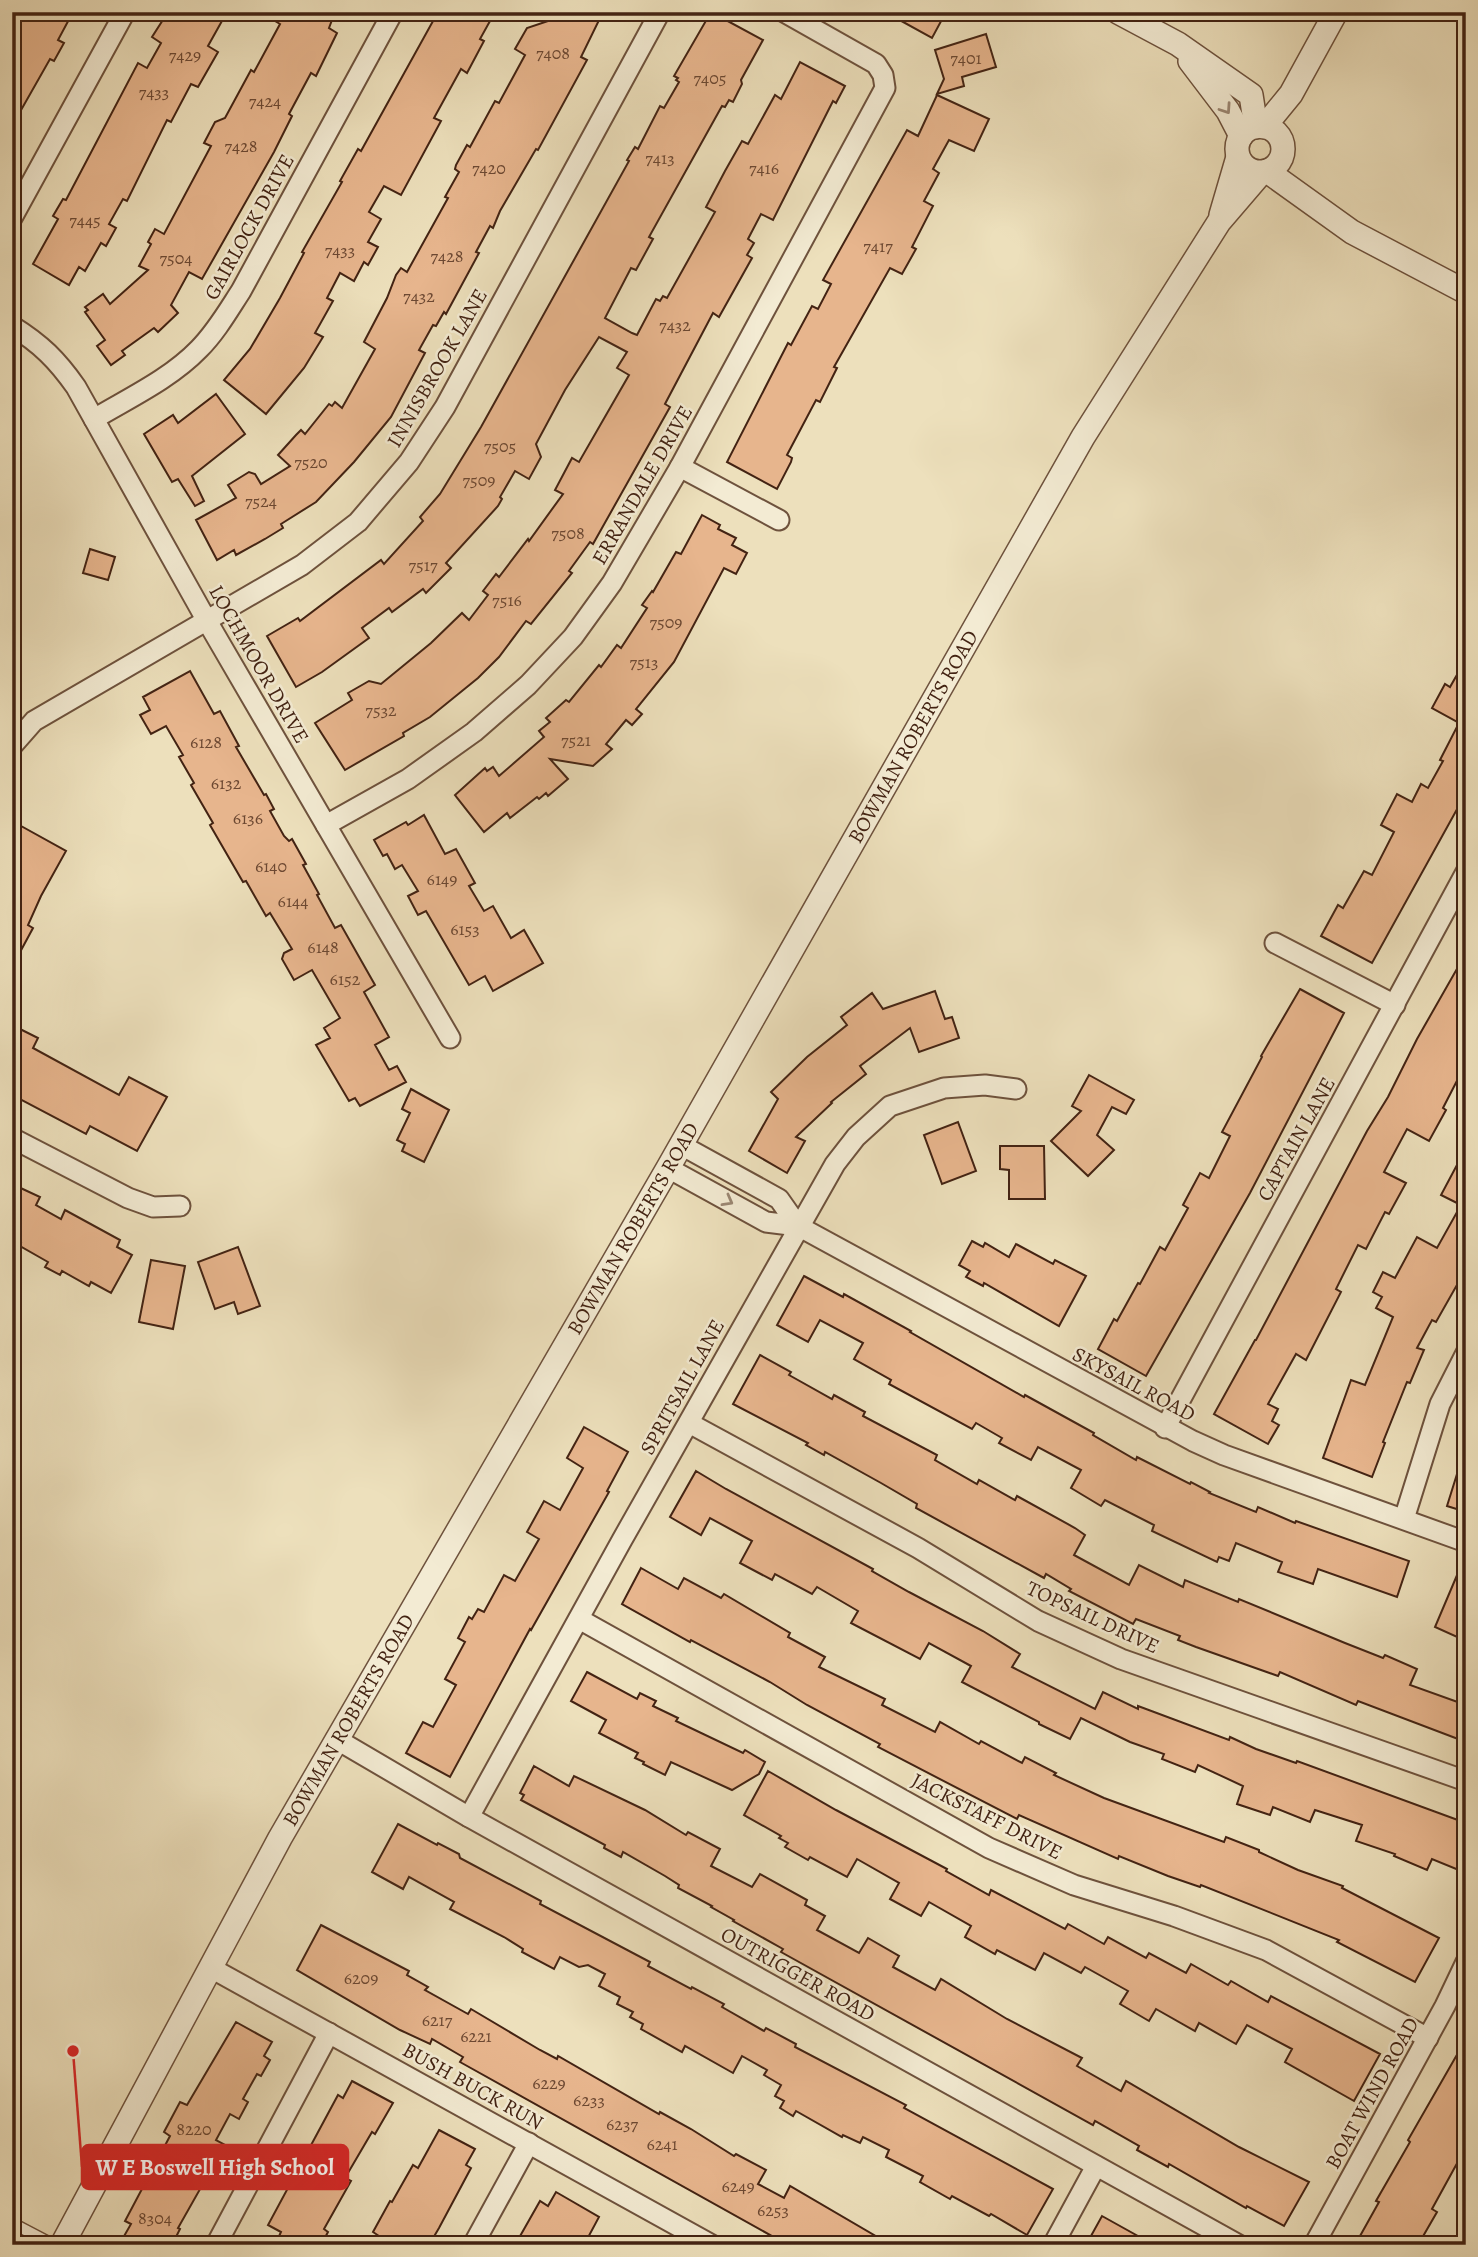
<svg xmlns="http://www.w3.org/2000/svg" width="1478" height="2257" font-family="Alegreya,serif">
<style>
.building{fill:#e7b58d;stroke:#432313;stroke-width:2}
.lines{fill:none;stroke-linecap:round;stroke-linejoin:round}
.service-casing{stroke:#6e523d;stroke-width:13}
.minor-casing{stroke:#6e523d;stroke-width:23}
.tertiary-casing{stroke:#6e523d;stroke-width:26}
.service{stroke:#f3ebd3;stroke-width:10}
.minor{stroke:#f3ebd3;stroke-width:19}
.tertiary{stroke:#f3ebd3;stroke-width:23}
.oneway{stroke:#9b8773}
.labels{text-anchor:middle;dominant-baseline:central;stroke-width:5;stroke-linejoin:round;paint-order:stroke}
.number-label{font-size:18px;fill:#6c4832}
.street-label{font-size:21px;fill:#432313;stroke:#f3ebd3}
.leader{fill:none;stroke:#d62828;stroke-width:2.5}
.callout-dot{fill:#d62828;stroke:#f3ebd3;stroke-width:2.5}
.callout{fill:#d62828;stroke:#d62828;stroke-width:2.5}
.callout-label{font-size:23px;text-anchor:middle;font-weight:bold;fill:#fff}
</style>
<rect width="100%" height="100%" fill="#ede0bc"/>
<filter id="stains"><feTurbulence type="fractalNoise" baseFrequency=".00286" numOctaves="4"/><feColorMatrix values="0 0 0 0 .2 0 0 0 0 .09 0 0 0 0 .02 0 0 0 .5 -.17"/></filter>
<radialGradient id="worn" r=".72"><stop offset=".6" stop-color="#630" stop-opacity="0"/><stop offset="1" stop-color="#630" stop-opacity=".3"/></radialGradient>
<g class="building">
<polygon points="17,12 73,12 58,40 64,43 54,61 50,59 12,126 12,20"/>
<polygon points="168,12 227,12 208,46 218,52 198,87 191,84 171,122 167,120 127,201 123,199 109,224 116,228 106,246 101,243 85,271 79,267 69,285 33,264 58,219 53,216 63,199 66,200 138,63 147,68 161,43 152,37"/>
<polygon points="260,12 335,12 329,28 337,33 316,76 311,73 289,114 292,116 274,152 202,279 189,272 171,305 178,313 158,332 154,328 122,351 125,355 111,365 97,346 105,340 85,312 88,310 85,307 103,294 110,304 148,270 139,266 151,244 148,242 155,229 164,234 211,146 204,143 215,122 225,118 251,70 254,72 280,24"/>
<polygon points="438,12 495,12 480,39 484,41 467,73 461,69 434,118 441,121 401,195 384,186 369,212 381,219 368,242 378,247 368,265 364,262 354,281 340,273 327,298 333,301 315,333 323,337 304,368 266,414 224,380 250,349 280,298 304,253 302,252 342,182 340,181 358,149 361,151"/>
<polygon points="546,12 603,12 581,57 587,60 538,150 536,149 500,211 493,228 490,226 476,252 479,253 446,314 444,312 436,326 433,325 419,350 425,353 391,417 354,462 316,502 281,524 283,528 265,539 236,555 234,550 217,560 196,520 236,498 228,485 249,472 255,474 261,484 290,466 278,455 296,435 301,430 305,434 329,404 332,406 335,402 342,408 375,349 364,342 387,298 396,275 401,268 407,272 448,198 445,197 459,172 455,169 456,165 467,145 470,147 495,101 499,103 525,55 515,49 527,28 557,18"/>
<polygon points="711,12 763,40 741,80 742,84 733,102 729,100 725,107 722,106 649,237 653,239 636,270 631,268 605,318 632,333 637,335 656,299 660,301 663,296 667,298 715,212 706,207 725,171 742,141 748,144 775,95 781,99 800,62 845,86 836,103 833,101 773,220 761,214 748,239 754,243 747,255 752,258 719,317 713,313 665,404 670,407 593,544 590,542 569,571 572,573 531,624 526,621 499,657 478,678 430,717 403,733 404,736 345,770 315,723 352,700 348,693 369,681 381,684 431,643 462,613 469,620 488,595 483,591 496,574 499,577 528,539 529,541 563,494 555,490 572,458 579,462 629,375 617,368 627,352 599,337 565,390 536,444 541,457 529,479 515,471 500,497 502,499 498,506 446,563 451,568 426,593 423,589 392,612 389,608 362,628 369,638 322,672 296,687 267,636 298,618 300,621 381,560 384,564 423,521 420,517 440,494 481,427 629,161 627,160 635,147 638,149 660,106 664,108 679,82 676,80 678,78 674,76"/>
<polygon points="885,12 946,12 932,38"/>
<polygon points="986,34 996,67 962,77 964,86 937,94 944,79 935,50"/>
<polygon points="937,95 989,119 974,151 949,140 933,169 939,173 924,201 933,206 912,247 916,249 902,274 890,268 834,367 837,368 820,402 816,400 787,455 792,458 791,462 777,489 727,462 788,343 791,345 812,306 818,309 831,284 823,280 907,130 918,136"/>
<polygon points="216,394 245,434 192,476 204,501 195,506 178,479 172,482 144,434 173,415 178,423"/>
<polygon points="702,515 720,525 718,529 736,538 732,545 747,553 736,574 724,568 674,662 636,709 642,714 632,725 626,720 606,744 612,749 593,766 550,759 568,779 548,796 546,793 539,799 537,797 510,818 507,813 484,832 455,795 485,768 487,771 493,767 499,776 544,737 539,731 550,722 546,718 566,700 569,702 599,665 601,667 617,645 621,648 647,608 642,605 652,591 653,592 676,552 681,554"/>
<polygon points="90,549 115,557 108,580 83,573"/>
<polygon points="1466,659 1466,793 1372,963 1321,936 1338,905 1343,908 1364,871 1372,875 1394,832 1381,825 1397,794 1412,802 1421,784 1428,788 1443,761 1440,760 1459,723 1432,708 1445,684 1450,687"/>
<polygon points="190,671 214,714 220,711 239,746 236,747 264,795 266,794 274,809 270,811 284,836 289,841 292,839 306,864 303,865 319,894 317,895 335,928 341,925 375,985 364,992 389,1037 375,1045 389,1070 397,1066 406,1082 360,1106 355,1098 349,1101 316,1045 330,1038 324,1028 340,1018 312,970 294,980 282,959 284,953 292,949 270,913 266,916 246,881 243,882 210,825 213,823 191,785 194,783 179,757 183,755 166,726 151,734 140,715 150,710 143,697"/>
<polygon points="424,815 445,854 456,849 475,883 469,886 484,911 493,906 511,938 524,930 543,963 493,991 485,976 469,985 426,911 418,915 408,896 418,891 402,865 395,869 387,854 383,856 374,840 406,822 408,825"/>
<polygon points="12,821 66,851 41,896 28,925 33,928 12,967"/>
<polygon points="1466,953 1466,1056 1459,1069 1462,1071 1443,1108 1446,1110 1429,1141 1407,1129 1384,1172 1406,1183 1389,1214 1385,1212 1366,1249 1358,1245 1336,1289 1341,1292 1306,1360 1296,1354 1268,1404 1278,1409 1272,1421 1279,1425 1268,1444 1214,1414 1255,1340 1256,1340 1367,1131 1388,1097 1417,1039"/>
<polygon points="1300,989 1344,1013 1250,1193 1146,1376 1098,1349 1114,1319 1117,1321 1138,1283 1140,1284 1160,1247 1165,1250 1188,1208 1183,1205 1200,1173 1209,1178 1230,1136 1222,1132 1262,1057 1261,1056"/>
<polygon points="935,991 945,1019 952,1017 959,1038 919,1052 910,1028 860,1066 866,1074 831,1102 832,1103 796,1137 805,1141 787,1173 749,1151 778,1099 771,1092 807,1057 847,1025 841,1017 872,993 883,1009"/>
<polygon points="12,1025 38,1038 33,1048 119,1095 129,1077 167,1097 137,1151 90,1126 86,1134 12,1095"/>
<polygon points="1089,1075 1134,1100 1126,1114 1112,1107 1097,1135 1114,1150 1088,1176 1051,1141 1081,1111 1072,1106"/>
<polygon points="411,1089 449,1110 424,1162 402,1151 405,1144 397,1140 410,1113 402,1109"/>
<polygon points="958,1122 976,1171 942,1184 924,1135"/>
<polygon points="1000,1146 1044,1146 1045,1199 1009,1199 1009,1170 1000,1169"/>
<polygon points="1466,1148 1466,1269 1436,1322 1432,1320 1417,1348 1424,1350 1410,1383 1407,1382 1383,1442 1385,1443 1372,1477 1323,1458 1351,1380 1365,1385 1393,1317 1376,1308 1382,1297 1373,1292 1383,1272 1395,1278 1417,1237 1437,1248 1461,1205 1441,1195"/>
<polygon points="12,1184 40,1197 36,1205 61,1219 65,1210 120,1240 117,1247 132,1255 111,1293 91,1282 89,1286 62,1271 60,1275 45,1267 48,1262 20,1246 21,1243 12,1238"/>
<polygon points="972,1241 983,1247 985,1243 1009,1257 1016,1244 1053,1264 1055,1260 1086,1276 1059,1326 984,1283 983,1286 966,1277 970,1271 959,1265"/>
<polygon points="238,1247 260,1306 238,1314 234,1302 215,1309 198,1262"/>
<polygon points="151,1260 185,1266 173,1329 139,1322"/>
<polygon points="804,1276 843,1297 844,1294 911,1331 910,1332 1024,1397 1025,1395 1094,1433 1093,1435 1136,1460 1137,1457 1190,1484 1191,1482 1210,1492 1209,1493 1256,1512 1258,1507 1295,1523 1296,1521 1409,1561 1397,1597 1318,1569 1313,1584 1278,1572 1282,1562 1236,1543 1229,1561 1219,1557 1217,1562 1152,1531 1154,1525 1105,1500 1101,1506 1071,1488 1081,1470 1038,1447 1031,1460 999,1443 1002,1438 976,1423 972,1429 889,1384 891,1380 854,1359 863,1343 820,1320 808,1342 777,1325"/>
<polygon points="760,1355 791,1372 789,1375 832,1399 834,1395 865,1412 863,1416 937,1455 935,1460 977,1484 979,1480 1015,1500 1017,1496 1075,1528 1085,1535 1074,1555 1129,1585 1139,1565 1183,1587 1185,1580 1238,1602 1239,1599 1345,1643 1383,1658 1385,1655 1417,1669 1410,1685 1466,1705 1466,1742 1358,1701 1356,1705 1280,1672 1278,1676 1196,1647 1178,1640 1180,1636 1136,1619 1133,1624 1069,1591 1071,1589 1046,1574 1044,1578 916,1508 917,1504 881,1483 825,1452 824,1455 806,1445 808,1443 733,1404"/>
<polygon points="584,1427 628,1452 607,1491 609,1492 531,1630 530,1629 450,1777 406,1753 423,1722 433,1727 456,1685 445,1679 465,1642 458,1638 469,1617 472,1619 478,1609 484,1612 504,1575 515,1581 539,1539 527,1532 544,1501 560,1510 583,1468 567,1458"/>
<polygon points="1462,1458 1466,1458 1466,1512 1447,1506"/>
<polygon points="696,1471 726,1489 873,1569 872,1571 909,1592 983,1631 1020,1654 1012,1667 1095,1709 1103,1692 1138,1709 1138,1706 1229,1740 1230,1737 1256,1749 1296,1763 1297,1761 1466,1823 1466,1873 1432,1859 1427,1870 1394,1856 1395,1854 1356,1841 1362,1825 1315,1810 1310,1822 1273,1807 1270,1815 1237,1804 1243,1786 1198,1765 1195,1772 1162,1759 1164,1754 1130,1742 1081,1718 1070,1739 1039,1724 1039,1722 962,1682 971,1666 929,1643 920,1659 851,1623 858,1611 817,1587 812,1594 775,1574 772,1580 740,1563 752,1541 710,1518 701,1535 670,1517"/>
<polygon points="1466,1554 1466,1641 1435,1627"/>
<polygon points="641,1568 678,1589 684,1578 721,1598 724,1594 790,1633 788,1637 825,1657 819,1667 885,1699 882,1705 935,1732 940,1722 979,1744 981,1741 1022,1763 1025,1757 1056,1773 1054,1775 1104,1798 1224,1842 1226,1837 1259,1850 1259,1852 1298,1870 1343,1886 1342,1888 1439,1938 1415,1982 1337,1942 1339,1940 1201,1885 1200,1887 1168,1876 1119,1856 1118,1859 1019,1815 1017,1819 878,1747 880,1744 807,1705 770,1682 691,1640 690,1642 622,1604"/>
<polygon points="587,1672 637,1699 640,1693 656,1701 653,1706 678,1718 676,1721 743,1753 745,1750 765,1762 759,1774 732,1790 671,1762 665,1775 643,1764 644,1762 635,1758 638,1753 599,1733 606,1720 571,1701"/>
<polygon points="534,1766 569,1786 574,1776 645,1810 686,1835 688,1832 720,1849 711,1866 752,1887 760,1874 807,1900 805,1905 825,1916 817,1930 859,1953 868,1938 899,1956 893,1967 935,1990 941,1979 1007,2019 1082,2058 1077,2066 1121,2091 1126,2081 1239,2147 1309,2182 1284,2226 1247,2206 1246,2208 1169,2164 1168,2167 1137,2150 1139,2146 1095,2121 1093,2125 781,1952 783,1949 733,1921 734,1920 711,1907 712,1906 678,1888 679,1885 665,1876 623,1852 621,1857 604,1848 605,1845 521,1800 524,1795 520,1793"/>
<polygon points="768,1771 836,1810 947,1869 946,1871 989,1895 991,1890 1065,1929 1068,1924 1104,1944 1108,1937 1146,1958 1149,1953 1186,1973 1191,1964 1228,1985 1231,1981 1268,2002 1271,1996 1380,2054 1354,2101 1285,2062 1292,2049 1247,2025 1236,2044 1199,2023 1195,2031 1156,2009 1149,2021 1120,2004 1128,1991 1085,1967 1081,1973 1044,1953 1035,1970 997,1950 995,1954 965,1937 971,1926 929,1902 921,1916 890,1899 899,1883 857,1859 847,1877 810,1857 808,1860 785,1847 788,1843 779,1838 781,1836 744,1815"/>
<polygon points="398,1824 437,1845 438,1843 459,1854 460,1858 541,1901 540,1904 650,1962 648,1966 691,1989 692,1987 724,2004 722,2007 764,2031 766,2028 796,2044 795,2047 906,2105 904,2108 1053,2189 1027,2235 991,2214 989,2216 952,2196 950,2199 920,2182 923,2176 886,2157 889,2150 863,2137 860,2143 843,2135 842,2137 796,2111 793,2116 780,2108 784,2101 775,2096 781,2085 764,2075 767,2070 742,2056 733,2073 685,2046 682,2052 641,2029 643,2024 630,2017 633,2012 617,2004 620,1997 599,1986 605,1974 588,1965 579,1967 560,1957 554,1969 522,1952 523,1949 504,1937 450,1909 454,1902 409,1877 403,1889 372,1872"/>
<polygon points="321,1925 409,1971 407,1975 428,1987 425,1990 468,2014 471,2009 540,2050 557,2059 558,2056 659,2114 660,2112 691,2129 734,2156 736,2154 766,2170 758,2184 784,2198 790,2186 891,2245 788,2245 460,2062 463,2057 432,2039 430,2044 400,2030 297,1970"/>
<polygon points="236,2022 272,2042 264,2056 270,2060 261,2076 257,2074 243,2099 248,2102 239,2119 230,2114 216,2140 225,2145 178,2228 180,2229 172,2245 119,2245 131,2224 125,2221 170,2136 164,2132 180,2102 187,2105"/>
<polygon points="1466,2039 1466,2147 1432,2209 1437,2212 1418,2245 1355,2245 1379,2202 1376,2201 1410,2142 1408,2140"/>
<polygon points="352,2081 393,2103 375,2134 372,2132 345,2178 351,2181 324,2229 328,2232 321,2245 275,2245 281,2232 268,2225 338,2095 343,2098"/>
<polygon points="439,2130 475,2149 466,2165 471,2168 439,2228 429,2245 375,2245 379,2236 373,2232 390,2201 392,2202 413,2165 418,2168"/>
<polygon points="556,2192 599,2217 584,2245 515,2245 540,2201 548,2206"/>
<polygon points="1102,2216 1154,2245 1086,2245"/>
</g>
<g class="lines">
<g class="service-casing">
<polyline id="service" points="12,2223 54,2245"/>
</g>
<g class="minor-casing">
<g id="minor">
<polyline points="12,218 125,12"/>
<path d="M12,326C41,344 57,360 76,387L207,621L450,1038"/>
<path d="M94,419C129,398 170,379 199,349C216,332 228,311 241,291L393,12"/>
<polyline points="680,467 779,520"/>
<polyline points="12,746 34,721 302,565 358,522 409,462 445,407 660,12"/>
<polyline points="326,825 408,779 474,732 528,685 573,637 612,583 680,467 885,88 883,75 876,64 784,12"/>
<polyline points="1275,943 1395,1005"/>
<polyline points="12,1138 128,1198 153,1207 180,1206"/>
<polyline points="668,1168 766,1222 798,1226 779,1199 681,1145"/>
<polyline points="798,1226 1193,1441 1224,1455 1466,1542"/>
<polyline points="689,1423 918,1548 1038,1621 1121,1659 1466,1781"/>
<polyline points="1165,1428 1466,872"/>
<polyline points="1404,1519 1440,1404 1466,1353"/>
<polyline points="579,1619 989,1848 1074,1885 1174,1916 1266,1950 1428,2038"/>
<polyline points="336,1739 469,1817 1239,2245"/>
<polyline points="469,1817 622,1540 835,1164 856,1137 890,1106 944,1088 985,1085 1016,1089"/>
<polyline points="211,1968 712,2245"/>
<polyline points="216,2245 329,2033"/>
<polyline points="473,2245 529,2143"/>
<polyline points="1053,2245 1096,2166"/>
<polyline points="1314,2245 1445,2006 1466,1962"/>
</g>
</g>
<g class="tertiary-casing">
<g id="tertiary">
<polyline points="1118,12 1178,44 1251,95 1256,127"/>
<polyline points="1190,61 1228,111 1241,136"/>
<circle cx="1260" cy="149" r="23"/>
<polyline points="1264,127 1291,94 1336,12"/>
<polyline points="1267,171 1352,232 1466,292"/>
<polyline points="1221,215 1238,157"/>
<path id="s1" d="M62,2245L280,1838L668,1168L1083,437L1219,222L1261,173"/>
</g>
</g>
<use href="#service" class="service"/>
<use href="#minor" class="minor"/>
<use href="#tertiary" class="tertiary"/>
</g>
<defs><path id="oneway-chevron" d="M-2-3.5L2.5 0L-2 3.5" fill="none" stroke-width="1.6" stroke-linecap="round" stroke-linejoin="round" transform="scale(1.75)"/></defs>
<g class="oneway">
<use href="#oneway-chevron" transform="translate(1226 109) rotate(56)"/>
<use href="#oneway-chevron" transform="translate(728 1201) rotate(29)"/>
</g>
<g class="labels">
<g class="number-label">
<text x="553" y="53">7408</text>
<text x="185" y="55">7429</text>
<text x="966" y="58">7401</text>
<text x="710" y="78">7405</text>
<text x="154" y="92">7433</text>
<text x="265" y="101">7424</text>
<text x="241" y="146">7428</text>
<text x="660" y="158">7413</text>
<text x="489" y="168">7420</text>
<text x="764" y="168">7416</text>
<text x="85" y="220">7445</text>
<text x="878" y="246">7417</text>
<text x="340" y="250">7433</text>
<text x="447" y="256">7428</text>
<text x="176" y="258">7504</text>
<text x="419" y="296">7432</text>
<text x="675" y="325">7432</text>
<text x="500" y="446">7505</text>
<text x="311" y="462">7520</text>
<text x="479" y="480">7509</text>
<text x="261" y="501">7524</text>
<text x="568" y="533">7508</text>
<text x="423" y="565">7517</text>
<text x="507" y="600">7516</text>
<text x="666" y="622">7509</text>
<text x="644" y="662">7513</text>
<text x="381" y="710">7532</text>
<text x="576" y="740">7521</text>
<text x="206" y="742">6128</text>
<text x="226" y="783">6132</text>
<text x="248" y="818">6136</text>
<text x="271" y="866">6140</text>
<text x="442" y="879">6149</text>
<text x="293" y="901">6144</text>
<text x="465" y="929">6153</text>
<text x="323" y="947">6148</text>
<text x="345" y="979">6152</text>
<text x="361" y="1978">6209</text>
<text x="437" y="2020">6217</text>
<text x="476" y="2036">6221</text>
<text x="549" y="2083">6229</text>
<text x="589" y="2100">6233</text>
<text x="622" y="2124">6237</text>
<text x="194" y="2129">8220</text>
<text x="662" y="2144">6241</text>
<text x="738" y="2186">6249</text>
<text x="773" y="2210">6253</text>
<text x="155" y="2218">8304</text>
</g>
<g class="street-label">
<text transform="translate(249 227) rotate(-61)">GAIRLOCK DRIVE</text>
<text transform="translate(437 368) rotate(-60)">INNISBROOK LANE</text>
<text transform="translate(642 485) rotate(-60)">ERRANDALE DRIVE</text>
<text transform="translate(259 664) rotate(60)">LOCHMOOR DRIVE</text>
<text stroke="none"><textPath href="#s1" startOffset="1732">BOWMAN ROBERTS ROAD</textPath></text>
<text transform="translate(1296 1139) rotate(-61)">CAPTAIN LANE</text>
<text stroke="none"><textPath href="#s1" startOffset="1166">BOWMAN ROBERTS ROAD</textPath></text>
<text transform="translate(1134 1384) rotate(28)">SKYSAIL ROAD</text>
<text transform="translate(682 1387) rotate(-61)">SPRITSAIL LANE</text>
<text transform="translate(1093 1617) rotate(25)">TOPSAIL DRIVE</text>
<text stroke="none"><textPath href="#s1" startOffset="598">BOWMAN ROBERTS ROAD</textPath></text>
<text transform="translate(987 1816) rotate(27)">JACKSTAFF DRIVE</text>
<text transform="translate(798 1974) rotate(29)">OUTRIGGER ROAD</text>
<text transform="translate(473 2086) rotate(29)">BUSH BUCK RUN</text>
<text transform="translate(1372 2093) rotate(-61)">BOAT WIND ROAD</text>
</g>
</g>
<path class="leader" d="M73 2051L82 2167"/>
<circle class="callout-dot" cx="73" cy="2051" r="7"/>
<rect class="callout" x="82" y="2145" width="266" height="44" rx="7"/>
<g class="callout-label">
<text x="215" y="2175">W E Boswell High School</text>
</g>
<rect width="1478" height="2257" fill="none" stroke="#ede0bc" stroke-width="42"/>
<rect x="14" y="14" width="1450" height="2229" fill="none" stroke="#432313" stroke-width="3.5"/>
<rect x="21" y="21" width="1436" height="2215" fill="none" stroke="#432313" stroke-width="2"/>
<rect width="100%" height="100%" filter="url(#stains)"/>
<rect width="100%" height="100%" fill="url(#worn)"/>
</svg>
